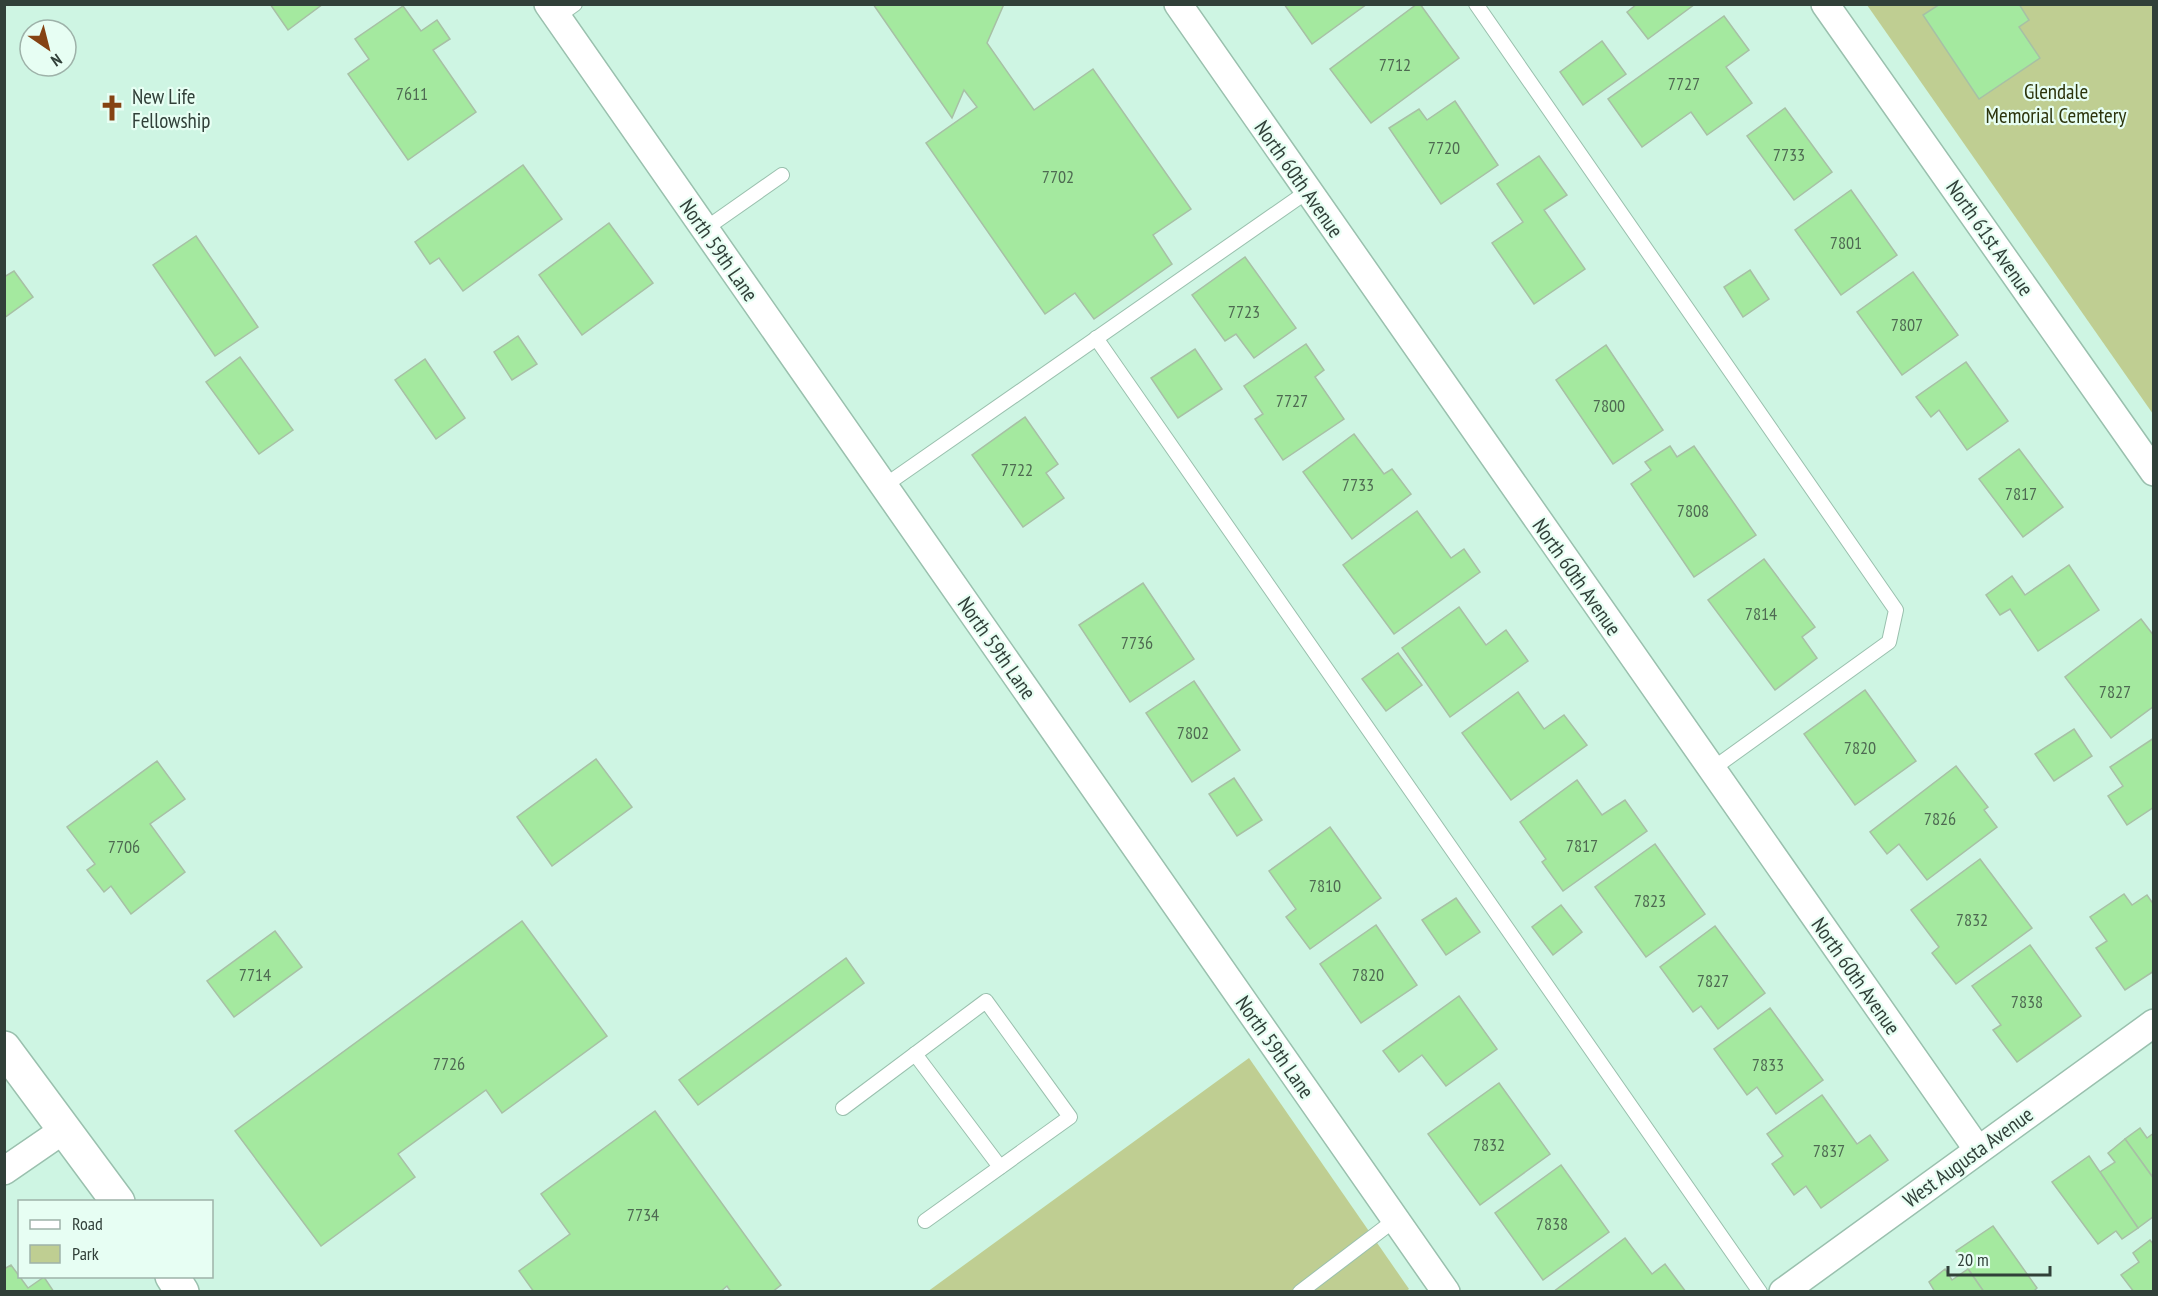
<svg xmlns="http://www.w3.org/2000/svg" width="2158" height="1296" font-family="'PT Sans Narrow',sans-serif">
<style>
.green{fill:#bfce92}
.building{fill:#a4e99f;stroke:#a7c0a5;stroke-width:1.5}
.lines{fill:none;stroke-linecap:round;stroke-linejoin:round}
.service-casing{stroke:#9ac0ae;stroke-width:16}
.minor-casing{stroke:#9ac0ae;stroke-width:30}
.secondary-casing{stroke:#9ac0ae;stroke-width:36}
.service{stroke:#fff;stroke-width:14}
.minor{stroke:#fff;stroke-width:27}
.secondary{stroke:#fff;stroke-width:33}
.labels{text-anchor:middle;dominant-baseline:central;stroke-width:4.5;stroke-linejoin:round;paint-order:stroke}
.number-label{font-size:18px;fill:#4e6a52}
.park-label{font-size:21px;fill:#2c340c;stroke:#e7fef3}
.poi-label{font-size:21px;fill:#314039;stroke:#e7fef3;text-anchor:start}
.street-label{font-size:21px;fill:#314039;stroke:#e7fef3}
</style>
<rect width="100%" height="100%" fill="#cef5e3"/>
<g class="green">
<polygon points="1867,5 2153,5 2153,414"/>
<polygon points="1249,1058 1409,1289 1405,1292 927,1292"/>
</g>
<g class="building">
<polygon points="270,4 323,4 288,30"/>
<polygon points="873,4 1004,4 987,43 1034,110 1093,69 1191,209 1153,235 1172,264 1094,319 1075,293 1045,314 926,143 977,107 964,90 952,118"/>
<polygon points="1284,4 1367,4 1312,44"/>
<polygon points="1417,4 1420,4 1459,58 1371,123 1330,69"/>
<polygon points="1637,4 1695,4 1648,39 1627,12"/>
<polygon points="1940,4 2019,4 2029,20 2019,27 2040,58 1979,99 1923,15"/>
<polygon points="403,6 421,31 437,20 450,39 433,50 476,112 408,160 348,74 369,59 355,39"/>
<polygon points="1724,16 1749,50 1726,67 1752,103 1707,135 1691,112 1642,147 1608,99"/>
<polygon points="1602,41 1626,74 1583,105 1560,72"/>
<polygon points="1455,101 1498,165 1441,204 1389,128 1419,109 1427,120"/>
<polygon points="1785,108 1832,172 1794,200 1747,136"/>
<polygon points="1539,156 1567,195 1544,210 1585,269 1534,304 1492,243 1523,222 1497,184"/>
<polygon points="523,165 562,219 463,291 439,258 430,264 415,242"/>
<polygon points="1851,190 1897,255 1841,295 1795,230"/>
<polygon points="609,223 653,283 582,335 539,275"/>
<polygon points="196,236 258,327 215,356 153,265"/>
<polygon points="1245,257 1296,328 1254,358 1236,334 1225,341 1192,295"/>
<polygon points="1750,270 1769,299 1743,317 1724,287"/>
<polygon points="14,271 33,297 4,318 4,277"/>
<polygon points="1913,272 1958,335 1902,375 1857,312"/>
<polygon points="518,336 537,364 512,380 494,352"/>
<polygon points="1306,344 1324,370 1315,377 1344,419 1283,460 1255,419 1263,414 1244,386"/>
<polygon points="1606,345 1663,430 1613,464 1556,380"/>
<polygon points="1195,349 1222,389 1178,418 1151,378"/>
<polygon points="240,357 293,430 259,454 206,382"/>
<polygon points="425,359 465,418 436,439 395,380"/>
<polygon points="1966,362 2008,421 1967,450 1939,410 1931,417 1916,397"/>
<polygon points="1025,417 1058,464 1046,473 1064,498 1023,527 972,455"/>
<polygon points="1354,434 1384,474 1392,469 1411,494 1352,539 1303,472"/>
<polygon points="1670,446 1677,457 1694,446 1756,535 1694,577 1631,484 1651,470 1645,462"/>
<polygon points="2019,449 2063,507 2023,537 1979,479"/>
<polygon points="1417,511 1451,558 1464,549 1480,572 1394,634 1343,565"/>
<polygon points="1764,559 1815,627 1802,637 1817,658 1775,690 1708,600"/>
<polygon points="2069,565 2099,610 2038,651 2010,609 2000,615 1986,595 2012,576 2025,595"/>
<polygon points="1143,583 1194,659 1130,702 1079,625"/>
<polygon points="1459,607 1486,645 1506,630 1528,661 1450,717 1402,648"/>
<polygon points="2141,619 2154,636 2154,706 2111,738 2065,677"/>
<polygon points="1398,653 1422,685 1386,711 1362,679"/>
<polygon points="1194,681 1240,750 1192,782 1146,713"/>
<polygon points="1865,690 1916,761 1855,805 1804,734"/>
<polygon points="1518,692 1544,729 1564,715 1587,745 1511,800 1462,733"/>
<polygon points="2074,729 2092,756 2054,781 2035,754"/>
<polygon points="2154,738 2154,807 2127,825 2108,796 2123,786 2110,767"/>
<polygon points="596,759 632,807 552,866 517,817"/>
<polygon points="157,761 185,799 150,824 185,872 131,914 111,886 104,892 87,870 95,864 67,827"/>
<polygon points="1956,766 1988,807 1984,810 1997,827 1927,880 1899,844 1887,854 1870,832"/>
<polygon points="1234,778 1262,820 1237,836 1209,794"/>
<polygon points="1577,780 1602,815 1625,800 1647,831 1563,891 1542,862 1546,859 1520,822"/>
<polygon points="1330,827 1381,898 1310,949 1286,917 1296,909 1269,871"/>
<polygon points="1655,844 1705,914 1646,957 1595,887"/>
<polygon points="1980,859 2032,928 1956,984 1932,953 1939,947 1911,910"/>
<polygon points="2124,894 2132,905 2147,895 2154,905 2154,971 2125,990 2096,948 2107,941 2090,917"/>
<polygon points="1456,898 1480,932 1446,955 1422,920"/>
<polygon points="1561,905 1582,932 1553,955 1532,927"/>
<polygon points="522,921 607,1036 502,1113 486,1090 398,1154 415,1177 321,1246 235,1131"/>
<polygon points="1376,925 1417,985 1361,1023 1320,964"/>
<polygon points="1715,926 1765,993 1718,1029 1701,1006 1693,1012 1660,967"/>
<polygon points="275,931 302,967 234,1017 207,981"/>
<polygon points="2030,945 2081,1016 2017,1062 1993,1030 2001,1025 1972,986"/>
<polygon points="846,958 864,983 698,1105 679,1080"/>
<polygon points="1459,996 1497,1049 1446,1086 1422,1055 1399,1072 1383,1051"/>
<polygon points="1770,1008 1823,1080 1776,1114 1757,1087 1747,1095 1714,1049"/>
<polygon points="1499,1083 1550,1154 1480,1205 1428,1134"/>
<polygon points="1822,1095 1857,1144 1870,1135 1888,1160 1821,1208 1806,1186 1794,1195 1772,1164 1783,1156 1767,1134"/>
<polygon points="655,1111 781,1285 772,1292 731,1292 727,1286 720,1292 534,1292 519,1271 570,1234 541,1194"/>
<polygon points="2140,1128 2147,1138 2154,1133 2154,1179 2125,1139"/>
<polygon points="2125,1139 2154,1179 2154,1216 2138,1228 2100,1172 2115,1162 2108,1153"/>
<polygon points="2089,1156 2138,1228 2122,1239 2116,1231 2098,1244 2052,1182"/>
<polygon points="1561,1165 1609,1232 1543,1280 1495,1213"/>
<polygon points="1993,1226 2037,1288 2033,1292 1984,1292 1956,1251"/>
<polygon points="1625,1238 1652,1274 1665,1264 1686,1292 1553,1292"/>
<polygon points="2150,1240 2154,1245 2154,1292 2134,1292 2121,1275 2139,1262 2133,1253"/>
<polygon points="11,1265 28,1288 44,1277 54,1292 4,1292 4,1269"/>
<polygon points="1945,1269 1952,1280 1968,1269 1984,1292 1935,1292 1929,1282"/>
</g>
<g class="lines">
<g class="service-casing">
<g id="service">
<polyline points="1476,4 1896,610 1889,642 1711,770"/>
<polyline points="557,17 575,4"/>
<polyline points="705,229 782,175"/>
<polyline points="1096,338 1760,1292"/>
<polyline points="884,486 1308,191"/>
<polyline points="915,1054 1000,1167"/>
<polyline points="843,1108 986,1001 1070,1117 925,1221"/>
<polyline points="1300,1292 1396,1219"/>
</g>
</g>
<g class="minor-casing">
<g id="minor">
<polyline points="548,4 1446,1292"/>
<polyline points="1178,4 1978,1150"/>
<polyline points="1825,4 2154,472"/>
<polyline points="4,1171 65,1129"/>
<polyline points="1783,1292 2154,1023"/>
</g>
</g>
<g class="secondary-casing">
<g id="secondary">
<polyline points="4,1048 118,1202"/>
<polyline points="172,1276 182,1292"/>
</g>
</g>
<use href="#service" class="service"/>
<use href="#minor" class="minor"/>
<use href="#secondary" class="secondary"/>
</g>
<defs>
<g id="church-bare" transform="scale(2.07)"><path d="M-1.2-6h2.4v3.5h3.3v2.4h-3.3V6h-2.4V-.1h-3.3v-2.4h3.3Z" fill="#854313" stroke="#e7fef3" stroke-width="2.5" paint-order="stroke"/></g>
</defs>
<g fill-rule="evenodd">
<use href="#church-bare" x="112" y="108"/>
</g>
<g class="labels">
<g class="number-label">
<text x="1395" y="64">7712</text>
<text x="1684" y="83">7727</text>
<text x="412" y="93">7611</text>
<text x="1444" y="147">7720</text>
<text x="1789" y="154">7733</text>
<text x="1058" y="176">7702</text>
<text x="1846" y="242">7801</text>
<text x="1244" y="311">7723</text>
<text x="1907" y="324">7807</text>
<text x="1292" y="400">7727</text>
<text x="1609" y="405">7800</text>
<text x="1017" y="469">7722</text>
<text x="1358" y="484">7733</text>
<text x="2021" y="493">7817</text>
<text x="1693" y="510">7808</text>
<text x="1761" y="613">7814</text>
<text x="1137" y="642">7736</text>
<text x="2115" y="691">7827</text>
<text x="1193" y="732">7802</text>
<text x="1860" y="747">7820</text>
<text x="1940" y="818">7826</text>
<text x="1582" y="845">7817</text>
<text x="124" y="846">7706</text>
<text x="1325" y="885">7810</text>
<text x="1650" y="900">7823</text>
<text x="1972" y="919">7832</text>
<text x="255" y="974">7714</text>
<text x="1368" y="974">7820</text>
<text x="1713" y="980">7827</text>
<text x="2027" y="1001">7838</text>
<text x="449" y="1063">7726</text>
<text x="1768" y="1064">7833</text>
<text x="1489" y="1144">7832</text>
<text x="1829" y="1150">7837</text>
<text x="643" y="1214">7734</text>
<text x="1552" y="1223">7838</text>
</g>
<g class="park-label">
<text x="2056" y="91">Glendale<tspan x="2056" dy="24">Memorial Cemetery</tspan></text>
</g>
<g class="poi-label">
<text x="132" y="96">New Life<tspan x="132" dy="24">Fellowship</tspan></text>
</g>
<g class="street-label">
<text transform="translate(1299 179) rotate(55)">North 60th Avenue</text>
<text transform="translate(1990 238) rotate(55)">North 61st Avenue</text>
<text transform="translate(719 250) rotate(55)">North 59th Lane</text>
<text transform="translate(1577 577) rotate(55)">North 60th Avenue</text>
<text transform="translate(997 648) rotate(55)">North 59th Lane</text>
<text transform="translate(1856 976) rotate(55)">North 60th Avenue</text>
<text transform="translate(1275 1047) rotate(55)">North 59th Lane</text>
<text transform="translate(1968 1157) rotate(-36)">West Augusta Avenue</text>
</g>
</g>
<rect width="2158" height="1296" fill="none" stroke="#314039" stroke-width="12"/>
<rect x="18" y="1200" width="195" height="78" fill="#e7fef3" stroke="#9eb2a9" stroke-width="1.5"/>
<rect x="30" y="1220" width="30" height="9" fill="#ffffff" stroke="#9eb2a9" stroke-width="1.5"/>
<text x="72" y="1230" font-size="18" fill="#314039">Road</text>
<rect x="30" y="1245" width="30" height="18" fill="#bfce92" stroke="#9eb2a9" stroke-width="1.5"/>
<text x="72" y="1260" font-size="18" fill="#314039">Park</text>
<g transform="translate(48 48) rotate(145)"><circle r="28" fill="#e7fef3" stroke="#9eb2a9" stroke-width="1.5"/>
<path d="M0-4.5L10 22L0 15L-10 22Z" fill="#854313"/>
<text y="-9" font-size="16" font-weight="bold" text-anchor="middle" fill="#314039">N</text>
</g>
<path d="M1948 1266v9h102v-9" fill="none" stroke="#314039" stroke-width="3"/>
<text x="1957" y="1266" font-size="18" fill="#314039" stroke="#e7fef3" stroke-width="4.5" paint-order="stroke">20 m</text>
</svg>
